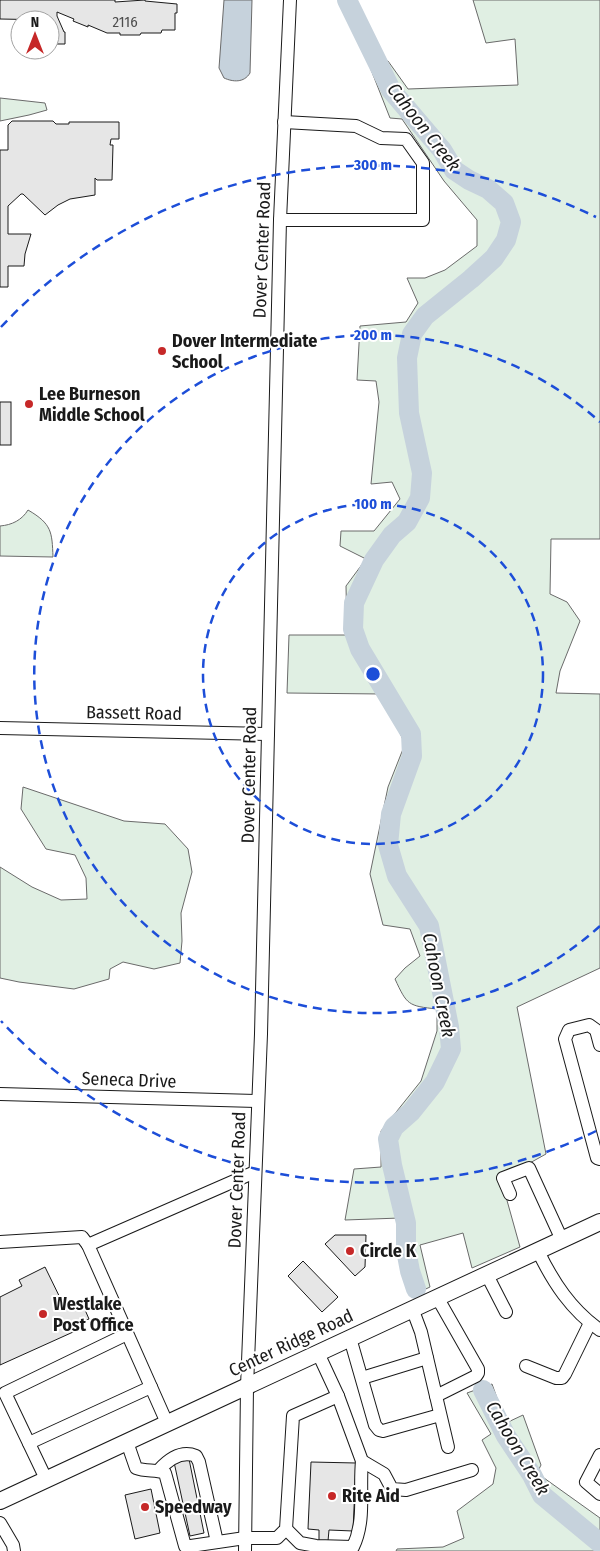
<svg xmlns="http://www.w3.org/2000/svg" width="600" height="1551" font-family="'Fira Sans Condensed',sans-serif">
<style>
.green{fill:#e0efe3;stroke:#6a6a6a}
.water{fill:#c6d2dc;stroke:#6a6a6a}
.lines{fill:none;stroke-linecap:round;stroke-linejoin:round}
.river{stroke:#c6d2dc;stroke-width:20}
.building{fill:#e6e6e6;stroke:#1a1a1a}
.minor-casing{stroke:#1a1a1a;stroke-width:14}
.major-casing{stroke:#1a1a1a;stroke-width:18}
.minor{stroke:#fff;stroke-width:12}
.major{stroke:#fff;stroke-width:16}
.ring{fill:none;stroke:#1d4ed8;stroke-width:2.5;stroke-dasharray:9 6}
.poi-dot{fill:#c62828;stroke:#fff;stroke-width:2}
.labels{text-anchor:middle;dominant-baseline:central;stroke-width:4;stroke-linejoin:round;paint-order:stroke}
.number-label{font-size:15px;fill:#4d4d4d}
.street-label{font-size:18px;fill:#1a1a1a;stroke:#fff}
.poi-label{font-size:18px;font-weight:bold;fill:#1a1a1a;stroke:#fff;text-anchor:start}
.water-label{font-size:19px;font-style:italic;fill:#1a1a1a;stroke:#fff}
.centre{fill:#1d4ed8;stroke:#fff;stroke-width:2.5}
.ring-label{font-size:15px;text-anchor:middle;font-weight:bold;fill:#1d4ed8;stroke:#fff;stroke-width:4;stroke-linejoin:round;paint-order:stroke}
</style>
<rect width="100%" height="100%" fill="#fff"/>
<g class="green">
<path d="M473,0H600V539H551L550,594L567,602L580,621L560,671L556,693L600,694V968L517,1007L546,1154L501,1179L520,1247L472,1268L463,1233L420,1245L430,1287L413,1295L400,1218L345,1220L354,1169L381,1167V1131L421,1081L437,1031V1009C408,1006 407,1005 395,979L405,968L420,956L410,929L383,925L370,874L388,787L405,744L382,694L287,693L289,635H347L346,586L366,559L340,546L341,531H374L400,499L392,482L371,484L379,402L376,381L357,380L360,326L406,322L418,303L407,278H425L445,270L477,246V220L444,181L402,119L390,118L368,62L388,61L408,89L518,85L515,39L486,43Z"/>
<polygon points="0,98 45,103 47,110 29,115 0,121"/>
<path d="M28,510C52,524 52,532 53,557L0,556V526C12,525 22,520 28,510Z"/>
<polygon points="23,787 124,821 165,824 188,849 192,872 181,913 182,941 180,963 154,969 123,962 110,969 109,979 74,989 19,982 0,978 0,867 32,887 61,900 87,899 86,878 75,855 46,849 21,809"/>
<polygon points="492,1384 506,1423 523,1415 541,1465 537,1473 600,1518 600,1551 396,1551 397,1549 443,1547 464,1538 457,1511 493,1484 496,1468 482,1440 491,1434 467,1393"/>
</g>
<path class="water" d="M224,0H252L250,73C244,83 233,82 224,78L219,68Z"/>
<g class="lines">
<g class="river">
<polyline points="347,0 391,90 442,150 454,170 469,180 488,189 504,203 511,222 506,240 494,258 471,279 425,316 412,334 407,358 409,413 422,473 420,498 407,522 392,535 374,560 354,603 353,629 360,649 411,734 412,756 391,814 388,845 397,876 429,926 449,1027 451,1049 435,1082 411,1112 394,1127 388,1139 392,1165 406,1223 406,1250 410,1271 416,1289"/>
<polyline points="483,1390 506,1436 532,1475 542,1495 600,1543"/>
</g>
</g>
<g class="building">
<polygon points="0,0 115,0 115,2 145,0 145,1 177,4 177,13 175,13 175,30 162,30 161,33 141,33 140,35 120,35 120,33 107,33 88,25 88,27 73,21 74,19 57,12 57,16 64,32 65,32 65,44 55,44 55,32 57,31 52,20 0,19"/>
<polygon points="12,121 53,121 56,124 69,124 69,122 119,122 119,139 111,139 110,145 113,145 112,180 97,180 95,178 95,195 70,199 58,205 45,215 23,194 21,194 8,206 8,234 31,234 25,254 24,266 8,266 8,287 0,287 0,150 8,150 8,125"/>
<rect x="0" y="402" width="11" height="43"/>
<polygon points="335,1235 366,1235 365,1267 355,1276 325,1244"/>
<polygon points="303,1261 338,1297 322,1312 288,1276"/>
<polygon points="45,1267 66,1310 82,1303 89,1319 80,1322 82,1328 0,1365 0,1297 22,1286 19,1280"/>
<polygon points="189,1459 204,1533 190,1536 174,1462"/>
<polygon points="311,1462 356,1463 353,1531 329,1530 328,1541 319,1541 319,1530 308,1529"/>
<polygon points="151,1489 160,1533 135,1539 125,1495"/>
</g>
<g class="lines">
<g class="minor-casing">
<g id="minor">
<polyline points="280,220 423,220 423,163 406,139 381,138 356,126 284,122"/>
<polyline points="0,728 268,734"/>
<polyline points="600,1045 596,1030 589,1025 569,1030 565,1039 597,1158 600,1159"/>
<polyline points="0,1094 257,1101"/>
<polyline points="510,1194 503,1178 529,1168 562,1240"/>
<polyline points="0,1242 82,1237 88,1245"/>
<path d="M538,1251C553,1282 571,1310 600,1330"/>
<polyline points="487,1275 506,1312"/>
<polyline points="412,1308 421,1332 436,1396 476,1376 478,1373 478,1369 437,1297"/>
<polyline points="350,1338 375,1425 379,1430 383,1431 440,1415"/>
<polyline points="526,1366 556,1378 562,1378 565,1374 590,1323"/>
<polyline points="362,1378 427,1358"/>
<polyline points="338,1396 362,1461 384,1474 392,1489 406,1490 472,1470"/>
<polyline points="436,1396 448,1447"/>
<polyline points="167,1423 88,1245 255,1172"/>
<path d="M127,1442L136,1468C146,1472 156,1469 165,1473L185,1546H191L245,1538H277L286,1529L293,1416L338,1396L318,1353"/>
<polyline points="29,1443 151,1387"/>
<polyline points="600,1455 586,1482 600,1494"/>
<path d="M159,1470C168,1460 181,1450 196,1456L199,1462L217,1542"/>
<polyline points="46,1479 5,1393 127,1334"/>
<polyline points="0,1523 13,1545 14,1551"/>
<path d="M286,1529L300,1543L316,1546L353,1547C366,1520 359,1490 362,1461"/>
<polyline points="245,1551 247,1387 261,1034 280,220 290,0"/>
</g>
</g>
<g class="major-casing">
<polyline id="major" points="0,1501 600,1222"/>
</g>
<use href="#minor" class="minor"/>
<use href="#major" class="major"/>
</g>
<g class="ring">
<circle cx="373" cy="674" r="170"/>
<path d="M600 926A339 339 0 1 1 600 422"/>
<path d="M596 1131A509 509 0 0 1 1 1021M1 327A509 509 0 0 1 596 217"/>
</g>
<g class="poi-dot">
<circle cx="162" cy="351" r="5"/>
<circle cx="29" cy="404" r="5"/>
<circle cx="350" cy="1251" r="5"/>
<circle cx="43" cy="1314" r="5"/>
<circle cx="332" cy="1496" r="5"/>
<circle cx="145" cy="1507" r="5"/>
</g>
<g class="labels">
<g class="number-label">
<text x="125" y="22">2116</text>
</g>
<g class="street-label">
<text transform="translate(262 250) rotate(-88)">Dover Center Road</text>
<text transform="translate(134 713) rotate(1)">Bassett Road</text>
<text transform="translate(249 775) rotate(-89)">Dover Center Road</text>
<text transform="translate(129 1080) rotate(2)">Seneca Drive</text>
<text transform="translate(237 1180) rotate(-88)">Dover Center Road</text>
<text transform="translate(291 1343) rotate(-25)">Center Ridge Road</text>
</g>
<g class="poi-label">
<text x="172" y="341">Dover Intermediate<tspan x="172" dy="21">School</tspan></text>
<text x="39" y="394">Lee Burneson<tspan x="39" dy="21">Middle School</tspan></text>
<text x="360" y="1251">Circle K</text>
<text x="53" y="1304">Westlake<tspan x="53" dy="21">Post Office</tspan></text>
<text x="342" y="1496">Rite Aid</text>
<text x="155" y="1507">Speedway</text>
</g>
<g class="water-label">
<text transform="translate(424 127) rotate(52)">Cahoon Creek</text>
<text transform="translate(439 985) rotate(79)">Cahoon Creek</text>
<text transform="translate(518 1448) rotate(59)">Cahoon Creek</text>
</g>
</g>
<circle cx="373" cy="674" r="8" class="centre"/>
<g class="ring-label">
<text x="373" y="170">300 m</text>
<text x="373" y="340">200 m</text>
<text x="373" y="509">100 m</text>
</g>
<g transform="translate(35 35)"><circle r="24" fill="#ffffff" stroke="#a3a3a3"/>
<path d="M0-4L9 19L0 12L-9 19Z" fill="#c62828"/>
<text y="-8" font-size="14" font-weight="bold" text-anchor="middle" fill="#1a1a1a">N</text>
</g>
</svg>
